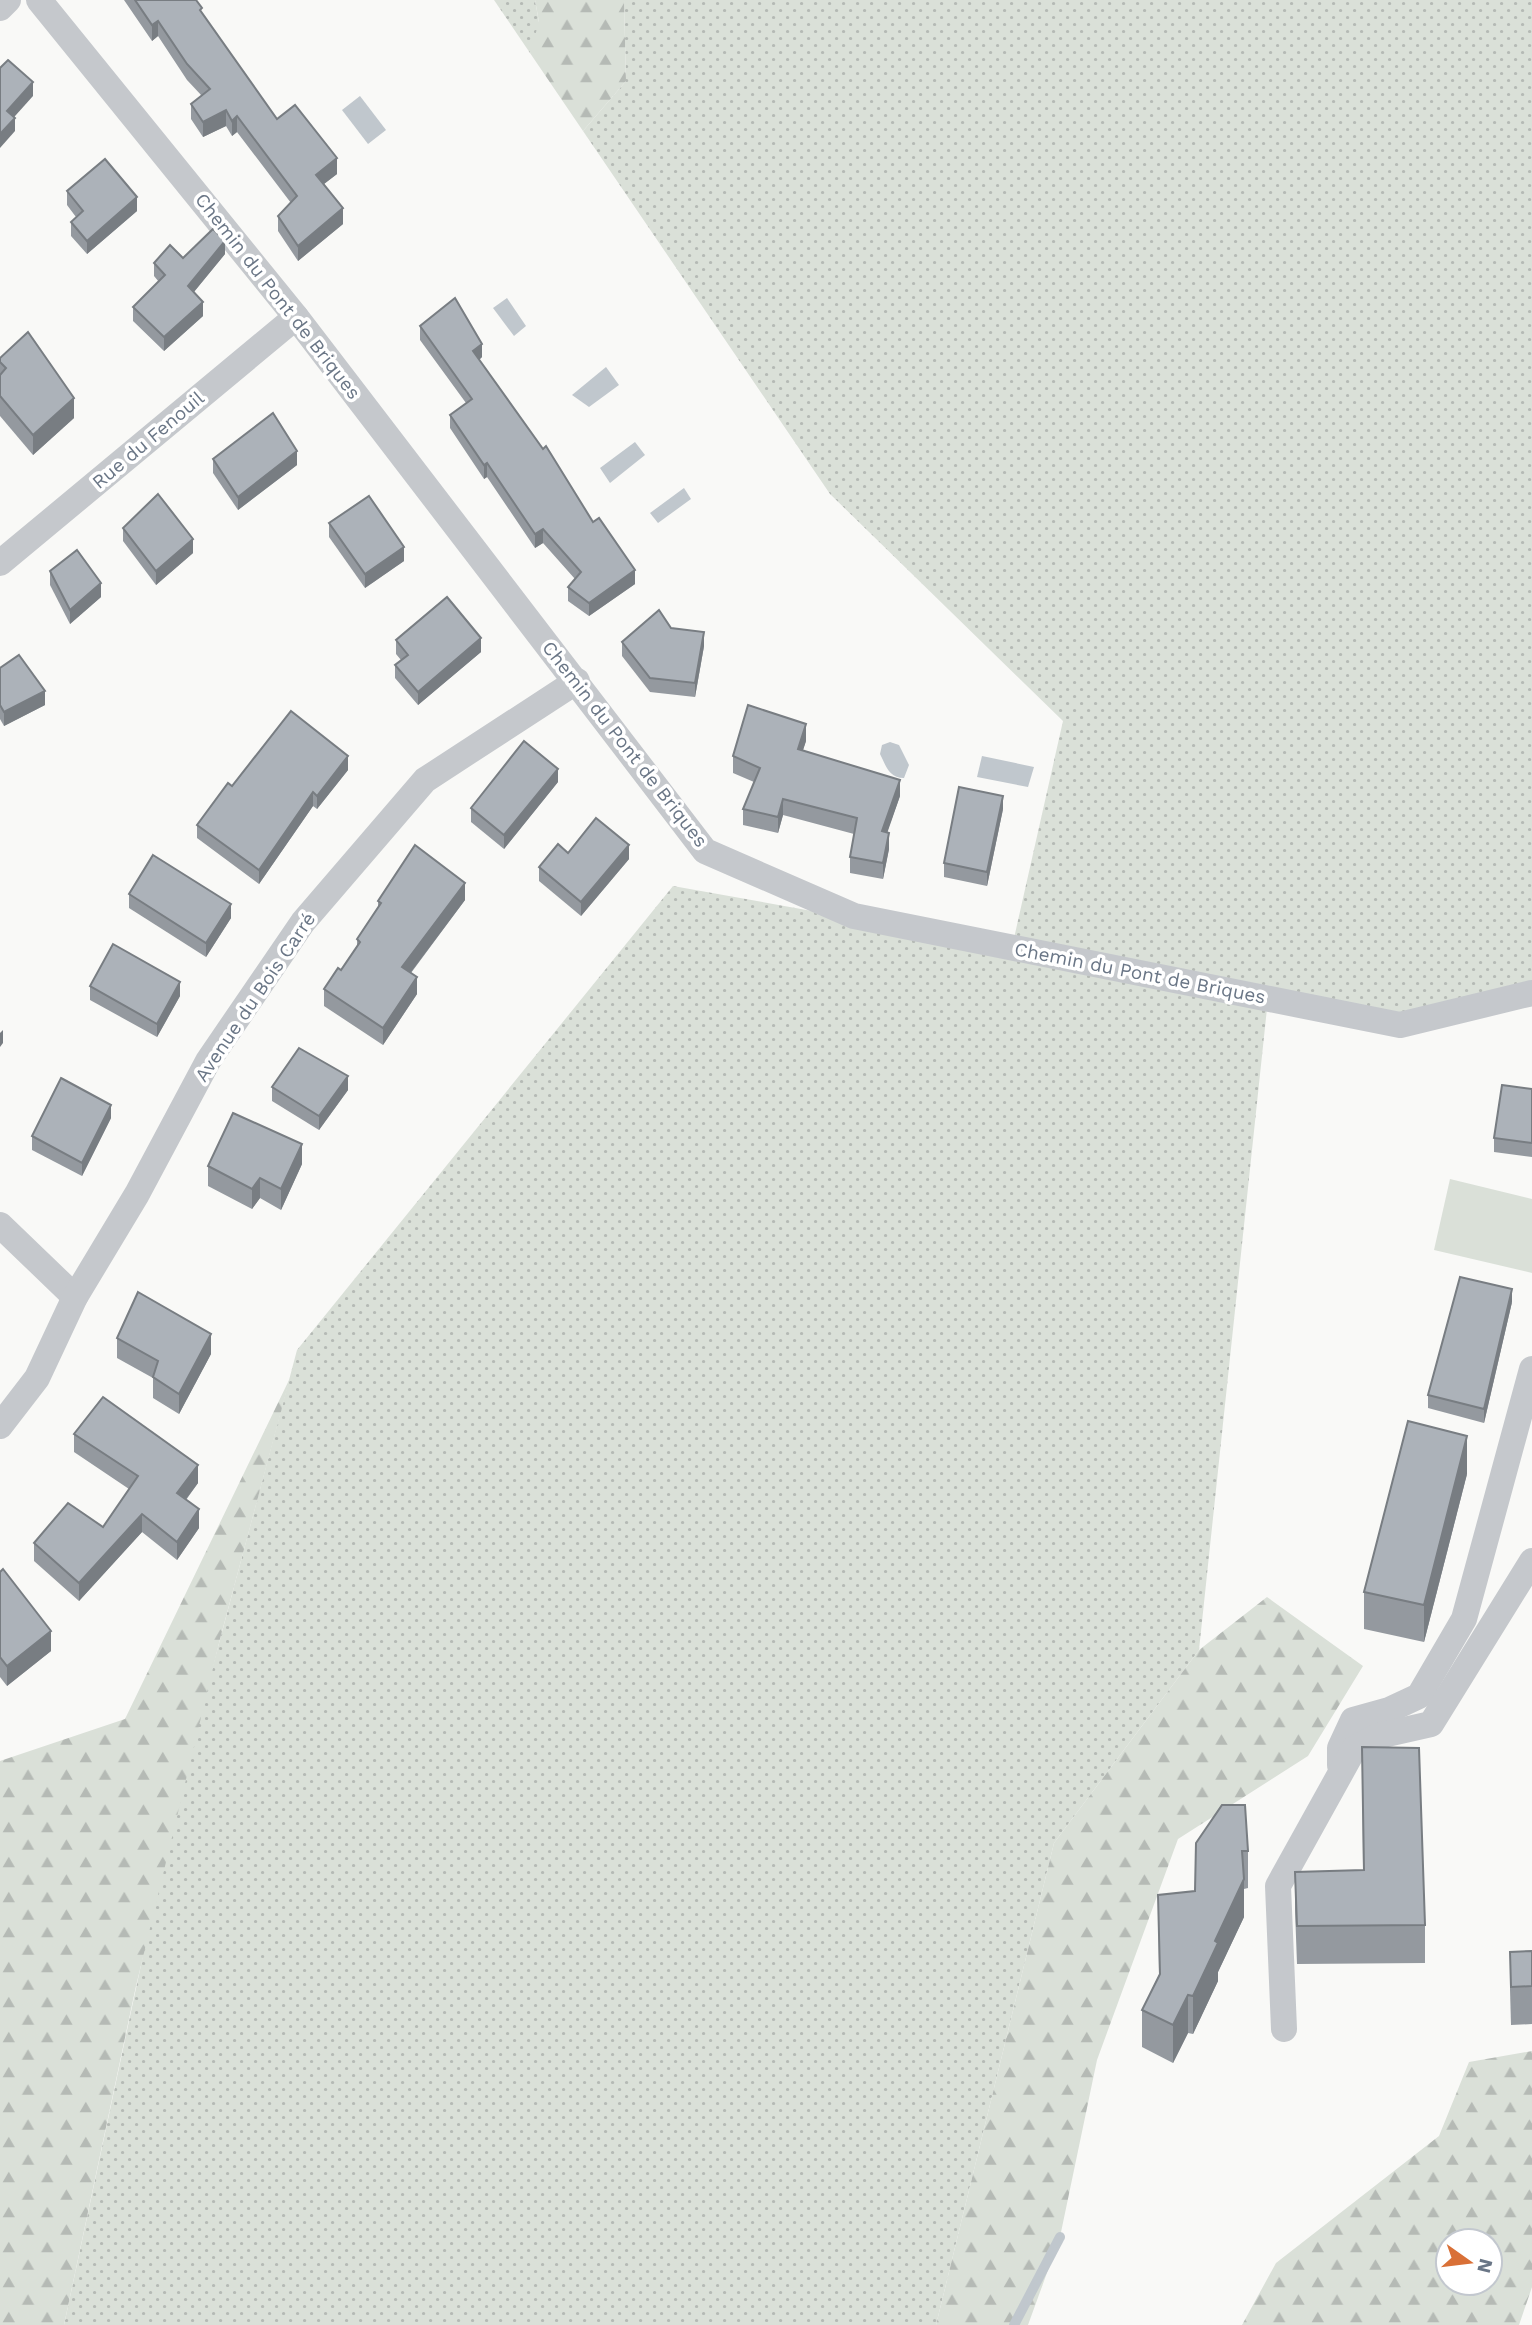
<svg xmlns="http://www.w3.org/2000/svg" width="1532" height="2325" font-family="'Work Sans',sans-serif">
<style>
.grass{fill:url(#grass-dots)}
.forest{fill:url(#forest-firs);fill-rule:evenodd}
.pitch{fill:#dae0d8}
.water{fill:#c0c7cd}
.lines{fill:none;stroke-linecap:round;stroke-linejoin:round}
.stream{stroke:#c0c7cd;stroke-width:10}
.minor{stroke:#c5c8cc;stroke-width:26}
.wall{fill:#94999f}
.shaded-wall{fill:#787d82}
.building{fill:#acb2b9;stroke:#787d82;stroke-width:2}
.labels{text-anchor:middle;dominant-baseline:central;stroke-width:7;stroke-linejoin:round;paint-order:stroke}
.street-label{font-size:19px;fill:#6a7686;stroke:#fff}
</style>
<defs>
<pattern id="grass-dots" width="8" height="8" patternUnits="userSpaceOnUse" patternTransform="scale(1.75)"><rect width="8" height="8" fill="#dae0d8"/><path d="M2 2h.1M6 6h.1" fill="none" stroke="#b5bab5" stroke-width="1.8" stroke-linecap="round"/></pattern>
<pattern id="forest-firs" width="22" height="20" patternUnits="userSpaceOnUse" patternTransform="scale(1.75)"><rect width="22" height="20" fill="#dae0d8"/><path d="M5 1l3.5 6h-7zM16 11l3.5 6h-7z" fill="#b5bab5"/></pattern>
</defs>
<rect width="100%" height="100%" fill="#f9f9f7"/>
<g class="grass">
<polygon points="494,0 535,0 542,39 530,53"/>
<polygon points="624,0 1532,0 1532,993 1400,1025 1268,999 1199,1650 1054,1843 936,2325 64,2325 172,1820 297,1350 673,886 1012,947 1063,721 830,494 583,131 626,81"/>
</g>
<g class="forest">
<polygon points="535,0 624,0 626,81 583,131 530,53 539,22"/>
<polygon points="290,1378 220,1639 136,1986 64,2325 0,2325 0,1761 125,1719"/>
<polygon points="1267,1597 1363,1666 1308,1756 1178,1839 1097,2060 1060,2237 1028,2325 936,2325 1054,1843 1199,1650"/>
<path d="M1532,2051V2287L1519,2325H1242L1276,2263L1439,2136L1469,2062ZM1448,2241H1490V2283H1448Z"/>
</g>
<polygon class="pitch" points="1450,1179 1532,1199 1532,1273 1434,1250"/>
<g class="water">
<polygon points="360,96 386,130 368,144 342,110"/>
<polygon points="507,298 526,326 514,336 493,308"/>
<polygon points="606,367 619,385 589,407 572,395"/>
<polygon points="635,442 645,455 610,483 600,468"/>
<polygon points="684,488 691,499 658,523 650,513"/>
<path d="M890,742L899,745L909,765L904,778C889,778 886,766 880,754L882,745Z"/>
<polygon points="982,756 1034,767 1028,787 977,777"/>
</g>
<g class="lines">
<polyline class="stream" points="1014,2325 1060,2237"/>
<g class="minor">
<polyline points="39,0 296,317 705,851 854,916 1400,1025 1532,993"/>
<polyline points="0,8 8,0"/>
<polyline points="0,563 296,317"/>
<polyline points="0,1225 75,1297"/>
<polyline points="0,1426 37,1378 75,1297 137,1194 208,1061 303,922 425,780 577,681"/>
<polyline points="1340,1765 1340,1748 1353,1720 1389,1710 1419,1696 1464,1619 1532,1369"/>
<polyline points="1284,2029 1278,1886 1354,1749 1378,1736 1431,1724 1532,1561"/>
</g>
</g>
<g class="wall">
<polygon points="124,0 196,0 202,13 277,119 337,174 324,184 343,224 298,261 278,231 278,216 291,203 237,132 232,136 226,126 203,137 191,119 191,104 202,96 187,80 158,36 152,41"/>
<polygon points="67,191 137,211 87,254 71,236 71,222 76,217 67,205"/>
<polygon points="225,254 194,292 203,316 164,351 133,321 133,307 159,282 154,276 154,263"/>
<polygon points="420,326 482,357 479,360 635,584 589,616 568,601 568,587 575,579 543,543 535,548 487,477 484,479 450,428 450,415 466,403 420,340"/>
<polygon points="0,358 74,418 33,455 0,416"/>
<polygon points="213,459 297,465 238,510 213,473"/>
<polygon points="329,523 404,561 365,588 329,537"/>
<polygon points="123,528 193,553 156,585 123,541"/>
<polygon points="50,571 101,597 70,624 50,585"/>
<polygon points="671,628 704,646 695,697 650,692 622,656 622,642"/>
<polygon points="396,640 481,652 418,705 395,678 395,665 401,660 396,654"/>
<polygon points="0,668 45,705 4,726 0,719"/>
<polygon points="806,741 803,750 900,796 887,832 889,849 883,879 850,873 850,857 854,834 783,815 778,833 743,825 743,809 754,782 733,773 733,756"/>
<polygon points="348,770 317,809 313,806 259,884 197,838 197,825 232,786"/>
<polygon points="558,782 504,849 471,822 471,808"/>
<polygon points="1003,809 987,886 944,877 944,863"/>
<polygon points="629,859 581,916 539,881 539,867"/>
<polygon points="129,894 231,918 206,957 129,908"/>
<polygon points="465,900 411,973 417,994 383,1045 324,1006 324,989 341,970 357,946 357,939 378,907 378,901"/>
<polygon points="90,986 180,996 157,1037 90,1000"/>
<polygon points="272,1087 348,1090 319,1130 272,1101"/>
<polygon points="1532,1089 1532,1157 1494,1152 1494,1138"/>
<polygon points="111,1118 82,1176 32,1150 32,1136"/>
<polygon points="302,1164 281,1210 260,1198 252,1209 208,1186 208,1166"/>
<polygon points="1512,1302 1484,1423 1428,1408 1428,1395"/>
<polygon points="117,1338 211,1354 179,1414 153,1398 153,1378 117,1358"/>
<polygon points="74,1434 198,1483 186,1500 199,1528 177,1560 142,1532 79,1601 34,1561 34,1543 103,1527 129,1489 74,1452"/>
<polygon points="1467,1474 1424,1642 1364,1629 1364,1592"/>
<polygon points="0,1572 51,1651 7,1686 0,1677"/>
<polygon points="1362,1747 1425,1925 1425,1963 1297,1964 1295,1910 1295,1872 1363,1870"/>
<polygon points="1196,1843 1248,1851 1248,1888 1244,1889 1244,1917 1218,1972 1218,1981 1193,2034 1188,2033 1173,2063 1142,2047 1142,2010 1159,1975 1158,1895 1195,1891"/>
<polygon points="1532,1951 1532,2024 1511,2025 1510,1989 1510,1952"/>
</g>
<g class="shaded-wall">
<polygon points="158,21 158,36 152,41 152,25"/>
<polygon points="33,82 33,96 7,125 7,111"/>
<polygon points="226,110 226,126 203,137 203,122"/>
<polygon points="237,116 237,132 232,136 232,121"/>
<polygon points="15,118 15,131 0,148 0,134"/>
<polygon points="337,158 337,174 316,190 316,175"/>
<polygon points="137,197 137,211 87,254 87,241"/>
<polygon points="343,208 343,224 298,261 298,246"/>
<polygon points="225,241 225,254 188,299 188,286"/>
<polygon points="203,302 203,316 164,351 164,337"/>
<polygon points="482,344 482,357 473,365 473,351"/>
<polygon points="74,398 74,418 33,455 33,435"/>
<polygon points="297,451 297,465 238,510 238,497"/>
<polygon points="487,463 487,477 484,479 484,465"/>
<polygon points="543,529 543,543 535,548 535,534"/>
<polygon points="193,539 193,553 156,585 156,571"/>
<polygon points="404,547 404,561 365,588 365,574"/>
<polygon points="635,570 635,584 589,616 589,603"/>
<polygon points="101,583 101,597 70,624 70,610"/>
<polygon points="704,632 704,646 695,697 695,683"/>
<polygon points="481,638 481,652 418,705 418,692"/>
<polygon points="45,691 45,705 4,726 4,712"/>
<polygon points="806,724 806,741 798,765 798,749"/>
<polygon points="348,756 348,770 317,809 317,796"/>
<polygon points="558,769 558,782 504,849 504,835"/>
<polygon points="900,780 900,796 882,848 882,831"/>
<polygon points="313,792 313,806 259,884 259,870"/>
<polygon points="1003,796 1003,809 987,886 987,872"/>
<polygon points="783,799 783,815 778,833 778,817"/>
<polygon points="889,833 889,849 883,879 883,863"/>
<polygon points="629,845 629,859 581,916 581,902"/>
<polygon points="465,883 465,900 402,984 402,967"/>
<polygon points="231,904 231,918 206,957 206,943"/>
<polygon points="417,977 417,994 383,1045 383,1028"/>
<polygon points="180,982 180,996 157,1037 157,1024"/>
<polygon points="3,1030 3,1043 0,1047 0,1033"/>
<polygon points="348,1076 348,1090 319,1130 319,1116"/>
<polygon points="111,1105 111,1118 82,1176 82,1163"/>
<polygon points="302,1144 302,1164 281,1210 281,1189"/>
<polygon points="260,1178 260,1198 252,1209 252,1189"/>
<polygon points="1512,1289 1512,1302 1484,1423 1484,1409"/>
<polygon points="211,1334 211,1354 179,1414 179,1394"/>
<polygon points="1467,1436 1467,1474 1424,1642 1424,1605"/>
<polygon points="198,1465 198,1483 177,1511 177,1493"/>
<polygon points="199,1509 199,1528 177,1560 177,1542"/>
<polygon points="142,1514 142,1532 79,1601 79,1583"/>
<polygon points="51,1631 51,1651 7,1686 7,1666"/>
<polygon points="1244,1879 1244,1917 1218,1972 1218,1981 1193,2034 1193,1996 1215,1941"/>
<polygon points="1188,1995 1188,2033 1173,2063 1173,2025"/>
</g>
<g class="building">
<polygon points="135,0 196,0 202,8 200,10 277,119 295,105 337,158 316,175 343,208 298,246 278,216 297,196 237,116 232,121 226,110 203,122 191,104 210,89 187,64 158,21 152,25"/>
<polygon points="8,60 33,82 7,111 15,118 0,134 0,68"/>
<polygon points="105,159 137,197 87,241 71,222 83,211 67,191"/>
<polygon points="213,229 225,241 188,286 203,302 164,337 133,307 165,275 154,263 170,245 183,258"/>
<polygon points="455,298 482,344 473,351 543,449 546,446 593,522 599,518 635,570 589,603 568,587 581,572 543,529 535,534 487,463 484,465 450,415 472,399 420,326"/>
<polygon points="28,332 74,398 33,435 0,396 0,375 6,368 0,362 0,358"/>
<polygon points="273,413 297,451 238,497 213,459"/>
<polygon points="158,494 193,539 156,571 123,528"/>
<polygon points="369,496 404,547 365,574 329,523"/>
<polygon points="77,550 101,583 70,610 50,571"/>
<polygon points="447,597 481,638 418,692 395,665 408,655 396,640"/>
<polygon points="659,610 671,628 704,632 695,683 650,678 622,642"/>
<polygon points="19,655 45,691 4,712 0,705 0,668"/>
<polygon points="748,705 806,724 798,749 900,780 882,831 889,833 883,863 850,857 857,818 783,799 778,817 743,809 760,768 733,756"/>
<polygon points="291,711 348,756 317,796 313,792 259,870 197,825 228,783 232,786"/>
<polygon points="524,741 558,769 504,835 471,808"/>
<polygon points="959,787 1003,796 987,872 944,863"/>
<polygon points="596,818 629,845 581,902 539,867 558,844 568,853"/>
<polygon points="415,845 465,883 402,967 417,977 383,1028 324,989 338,968 341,970 360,942 357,939 381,903 378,901"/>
<polygon points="153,855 231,904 206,943 129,894"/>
<polygon points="113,944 180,982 157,1024 90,986"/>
<polygon points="299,1048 348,1076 319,1116 272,1087"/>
<polygon points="61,1078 111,1105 82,1163 32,1136"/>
<polygon points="1502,1085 1532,1089 1532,1143 1494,1138"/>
<polygon points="233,1113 302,1144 281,1189 260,1178 252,1189 208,1166"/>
<polygon points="1460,1277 1512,1289 1484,1409 1428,1395"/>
<polygon points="138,1292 211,1334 179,1394 153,1377 158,1361 117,1338"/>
<polygon points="103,1397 198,1465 177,1493 199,1509 177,1542 142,1514 79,1583 34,1543 68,1503 103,1527 138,1476 74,1434"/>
<polygon points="1408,1421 1467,1436 1424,1605 1364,1592"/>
<polygon points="3,1569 51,1631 7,1666 0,1657 0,1572"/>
<polygon points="1362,1747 1419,1748 1425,1925 1297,1926 1295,1872 1364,1870"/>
<polygon points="1222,1805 1245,1805 1248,1851 1242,1851 1244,1879 1215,1941 1218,1943 1193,1996 1188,1995 1173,2025 1142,2010 1160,1974 1158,1895 1195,1891 1196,1843"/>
<polygon points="1532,1951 1532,1986 1511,1987 1510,1952"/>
</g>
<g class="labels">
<g class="street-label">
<text transform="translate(278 296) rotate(52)">Chemin du Pont de Briques</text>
<text transform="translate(148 440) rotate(-40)">Rue du Fenouil</text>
<text transform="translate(625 744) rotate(52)">Chemin du Pont de Briques</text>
<text transform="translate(1140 973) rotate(11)">Chemin du Pont de Briques</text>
<text transform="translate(255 997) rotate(-56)">Avenue du Bois Carré</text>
</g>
</g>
<g transform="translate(1469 2262) rotate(104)"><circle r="33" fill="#ffffff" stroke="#c3c8cf" stroke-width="2"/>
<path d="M0-5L12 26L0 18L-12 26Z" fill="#d97037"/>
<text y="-10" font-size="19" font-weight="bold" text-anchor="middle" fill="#6a7686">N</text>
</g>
</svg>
